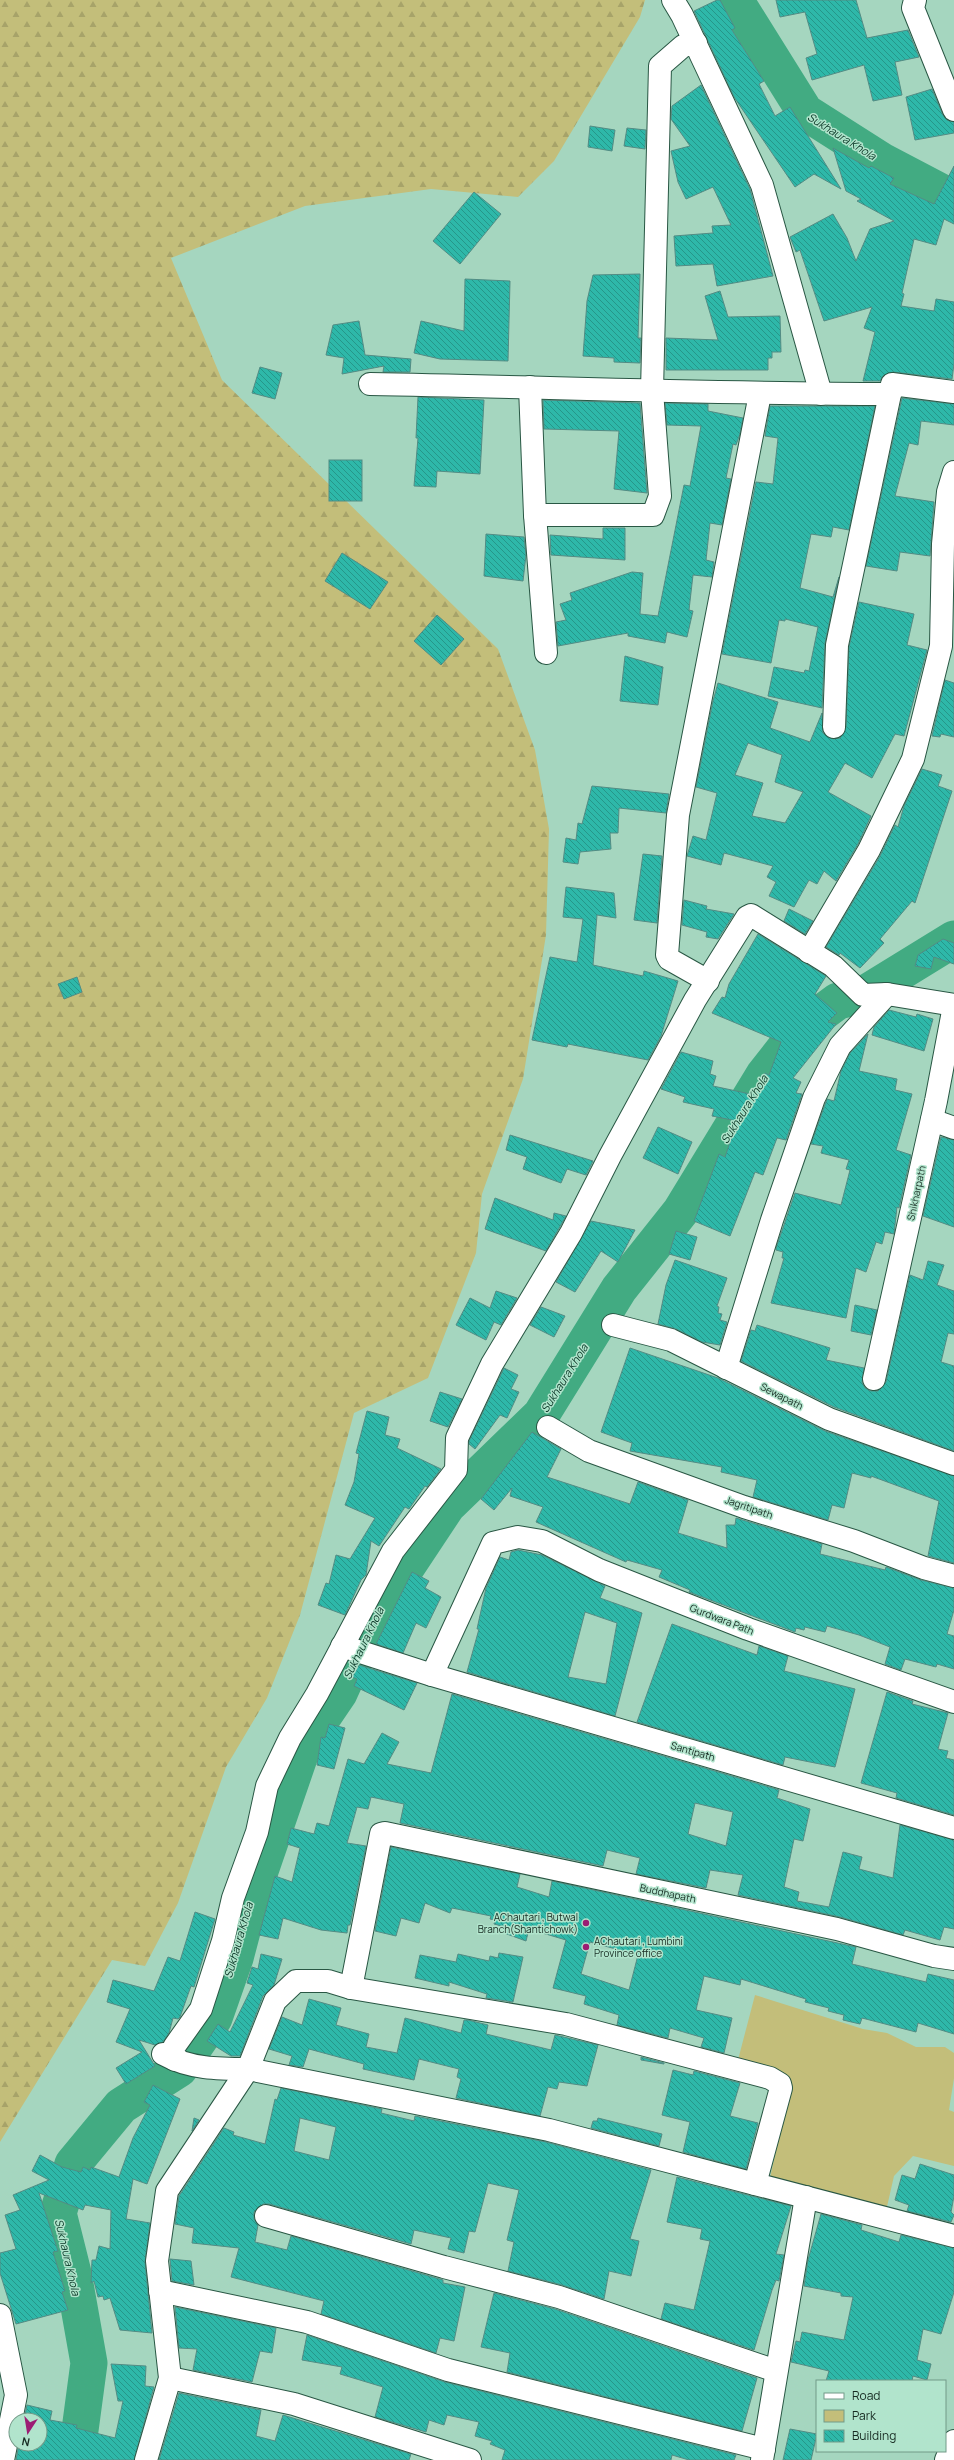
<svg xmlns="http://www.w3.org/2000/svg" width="954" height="2460" font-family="Manrope,sans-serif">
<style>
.green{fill:#c3be7a}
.forest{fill:url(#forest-firs)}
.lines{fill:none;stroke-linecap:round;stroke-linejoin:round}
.river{stroke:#42ab82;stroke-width:37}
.building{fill:url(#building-back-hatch);stroke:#538c84;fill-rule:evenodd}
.minor-casing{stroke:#295744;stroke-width:24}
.trunk-casing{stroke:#295744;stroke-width:24}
.minor{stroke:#fff;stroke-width:22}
.trunk{stroke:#fff;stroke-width:22}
.poi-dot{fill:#9c1e74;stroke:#b1e4cc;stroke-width:1.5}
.labels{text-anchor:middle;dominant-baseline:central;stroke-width:3;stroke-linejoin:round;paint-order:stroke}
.street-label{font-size:10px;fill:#172b22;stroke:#b1e4cc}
.poi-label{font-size:10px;fill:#172b22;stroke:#b1e4cc;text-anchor:end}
.water-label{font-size:11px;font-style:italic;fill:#0b3928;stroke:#b1e4cc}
</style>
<defs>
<pattern id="forest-firs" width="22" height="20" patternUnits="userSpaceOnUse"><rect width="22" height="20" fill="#c3be7a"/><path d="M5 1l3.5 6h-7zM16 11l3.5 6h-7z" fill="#a7a369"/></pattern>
<pattern id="building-back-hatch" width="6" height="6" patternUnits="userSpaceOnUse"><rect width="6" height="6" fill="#2eb8a9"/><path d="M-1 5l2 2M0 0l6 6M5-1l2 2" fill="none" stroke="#269689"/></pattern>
</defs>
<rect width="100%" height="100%" fill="#a5d6bf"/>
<polygon class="green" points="755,1995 863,2029 887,2033 916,2047 945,2047 954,2053 954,2078 949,2110 954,2112 954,2166 913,2156 894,2176 886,2211 770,2178 790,2086 738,2060"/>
<polygon class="forest" points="0,0 645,0 640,17 554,161 518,197 431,189 305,206 171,258 222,380 498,649 535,750 549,829 546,935 523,1079 482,1194 476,1253 428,1378 354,1413 300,1615 267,1698 226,1767 178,1903 145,1966 112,1960 0,2142"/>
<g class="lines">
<g class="river">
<polyline points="735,0 805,112 882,161 954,199"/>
<polyline points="76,2460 89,2363 73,2273 58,2213 73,2164 121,2106 179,2069 214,2018 235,1958 251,1897 303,1746 339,1693 374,1616 447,1506 541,1415 619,1289 681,1211 764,1075 800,1029 838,1001 863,995 954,939"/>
</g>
</g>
<g class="building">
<polygon points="717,0 720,0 735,28 732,30 764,81 759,84 775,116 790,107 841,189 814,174 795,187 734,97 694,11"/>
<polygon points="776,0 856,0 867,38 908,30 919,57 895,62 902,95 873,101 864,65 812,80 806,58 817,54 805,12 780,17"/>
<polygon points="701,85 750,189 773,276 717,286 713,264 676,266 674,236 713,233 712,226 731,225 713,187 686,199 678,182 671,151 690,146 671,119 672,106"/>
<polygon points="932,89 943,115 947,120 954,122 954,133 915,140 906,97"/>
<polygon points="590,126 615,130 612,151 588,147"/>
<polygon points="627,128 646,130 645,149 624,146"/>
<polygon points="833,148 869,168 871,166 894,178 890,184 934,204 954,166 954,224 944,219 936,245 914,239 902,293 904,294 901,306 934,311 936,299 954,302 954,364 952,379 893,372 883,376 880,381 863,381 875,332 864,328 872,307 824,321 800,250 796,252 790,237 833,214 847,238 856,261 870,229 894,221 857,201 861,199 846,191"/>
<polygon points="474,192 501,214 460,264 433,241"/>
<polygon points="640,274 638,338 641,338 640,363 614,362 614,358 583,356 587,301 593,275"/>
<polygon points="465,279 510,281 508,361 440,359 414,353 421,321 464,331"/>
<polygon points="720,291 728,317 780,316 781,352 772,352 772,358 768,358 768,370 666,370 666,338 718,340 705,296"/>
<polygon points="359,321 365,355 411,359 410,372 383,372 384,366 342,374 344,358 326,355 333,325"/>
<polygon points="260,367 282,373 275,399 252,393"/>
<polygon points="418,397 484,400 480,474 437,471 436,487 414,486 418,438 416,438"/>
<polygon points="902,398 954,404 954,425 921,421 918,445 909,443 895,496 934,502 930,556 900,552 897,571 866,566"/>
<polygon points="543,400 640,403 647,493 614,489 619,431 544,429"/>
<polygon points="665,403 708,404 708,411 743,418 740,434 736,445 733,444 726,478 731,479 722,525 710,523 706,560 714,562 712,577 693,575 689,610 693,611 687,637 667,632 665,643 628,636 628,633 558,646 556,622 566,620 560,604 572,600 570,593 632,572 643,573 640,614 658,616 684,485 690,486 701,426 667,425"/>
<polygon points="770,406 875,406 849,530 833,527 831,537 811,534 800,588 833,597 839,577 825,643 822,708 768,696 774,667 804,673 805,670 809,671 818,627 785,619 785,621 779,620 771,663 722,654 756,482 773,484 778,438 765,436"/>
<rect x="329" y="460" width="33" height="41"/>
<polygon points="603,528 625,528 625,560 551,555 550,535 603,539"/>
<polygon points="486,534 524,537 526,555 523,581 484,576"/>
<polygon points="342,553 388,582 370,609 325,581"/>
<path d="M859,602L914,614L907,645L927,650L904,736L895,734L872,778L845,763L828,792L871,816L858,844L836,881L824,871L817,884L809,880L794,907L769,896L776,882L767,877L773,866L724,853L721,865L687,856L693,836L706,840L717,793L696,787L713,701L718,683L778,702L770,728L810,742L822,713L823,733L833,739L840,738L846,727L849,647ZM748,743L782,755L775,782L803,792L785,823L752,816L763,783L735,775Z"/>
<polygon points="437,615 464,639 441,665 414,641"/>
<polygon points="625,656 663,667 658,705 620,701"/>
<polygon points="945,680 954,683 954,737 941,734 940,737 932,736"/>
<polygon points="922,769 942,775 938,786 952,791 915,903 912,901 880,939 884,943 860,968 840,953 839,955 826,947 880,856 895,825 898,827 904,806"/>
<polygon points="592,786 669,794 666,813 619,808 618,833 610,833 611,849 580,852 578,864 563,862 566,838 576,840 578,823 582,824"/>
<polygon points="643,854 662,856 657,923 634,920"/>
<polygon points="566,887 614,893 616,918 597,915 593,965 643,976 644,971 678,981 661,1036 648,1060 568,1044 567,1047 532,1040 550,957 577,962 583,919 563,917"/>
<polygon points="684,900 707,906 706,909 734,914 718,939 706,937 707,932 682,925"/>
<polygon points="789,909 813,921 805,934 784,921"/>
<polygon points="758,934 826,976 815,994 837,1013 828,1022 836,1024 793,1078 801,1082 796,1093 802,1094 786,1140 777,1138 763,1175 755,1172 730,1236 694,1221 719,1154 725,1157 737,1121 712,1116 714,1109 683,1102 685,1097 661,1089 681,1052 713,1061 710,1074 716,1076 713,1086 755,1095 765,1073 769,1075 781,1042 712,1013 722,997 725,998 729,984"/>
<polygon points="943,939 954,943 954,964 934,957 931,969 915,966 918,955"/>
<polygon points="77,977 82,992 64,999 58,984"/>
<polygon points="889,1010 916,1017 917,1014 933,1019 924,1051 872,1035 874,1027"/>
<polygon points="868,1034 859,1071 897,1079 895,1090 912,1094 896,1150 911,1155 899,1208 897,1207 894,1234 885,1232 882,1244 876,1242 866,1272 856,1268 846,1318 771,1303 784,1258 782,1258 783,1252 776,1250 776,1248 795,1193 841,1205 850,1170 846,1169 849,1160 821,1153 823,1146 811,1144 827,1099 834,1101 841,1071 850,1053"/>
<polygon points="658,1127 692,1142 678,1174 643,1158"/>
<polygon points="510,1135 593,1161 586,1175 567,1169 561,1183 523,1169 527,1157 506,1150"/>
<polygon points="941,1137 954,1140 954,1227 923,1216"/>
<polygon points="495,1198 553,1220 554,1213 566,1216 546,1251 485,1229"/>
<polygon points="591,1221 635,1230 618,1262 601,1251 575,1292 556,1282"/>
<polygon points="676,1231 697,1237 690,1260 669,1254"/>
<polygon points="675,1260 727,1278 717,1306 719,1307 718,1313 722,1314 720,1320 727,1322 720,1345 702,1342 676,1329 658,1324 666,1285"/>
<polygon points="928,1261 944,1265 937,1285 954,1291 954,1334 948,1333 941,1362 954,1366 954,1451 834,1407 741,1361 751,1330 755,1331 757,1325 830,1348 826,1360 864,1368 862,1382 865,1388 871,1391 878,1391 886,1382 910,1275 923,1280"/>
<polygon points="496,1291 517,1298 501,1325 494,1322 486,1340 456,1325 470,1298 490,1308"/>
<polygon points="855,1305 877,1310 871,1335 851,1331"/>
<polygon points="541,1307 565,1316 554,1337 530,1325"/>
<polygon points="630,1348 718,1378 825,1431 954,1476 954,1563 928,1556 939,1501 871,1476 871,1478 852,1473 844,1508 832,1505 828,1520 753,1497 757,1480 721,1472 722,1467 630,1451 632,1443 601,1432"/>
<polygon points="504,1368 518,1375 511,1389 519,1392 507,1418 500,1415 475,1449 469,1444 469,1441"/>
<polygon points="440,1392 462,1399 448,1427 430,1421"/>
<polygon points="367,1411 389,1417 385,1435 400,1439 397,1448 441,1469 427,1487 425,1486 409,1509 405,1507 379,1546 371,1541 366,1575 361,1580 345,1615 318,1605 326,1583 329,1584 336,1555 350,1559 375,1518 345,1505 354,1482 359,1454 356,1453"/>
<polygon points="532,1432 561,1449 547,1477 630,1504 638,1482 688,1500 678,1533 727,1548 726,1525 735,1525 736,1518 822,1544 820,1554 885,1570 886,1567 921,1580 954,1588 954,1610 947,1634 954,1636 954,1669 937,1664 936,1667 905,1659 901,1670 885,1664 890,1647 859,1635 827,1626 825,1632 805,1627 804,1630 796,1628 795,1632 689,1592 690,1590 659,1577 662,1570 627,1560 626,1562 536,1522 543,1507 510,1496 512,1488 494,1510 481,1499"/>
<path d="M518,1550L542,1555L605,1586L600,1598L642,1613L615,1716L467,1672L479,1629H477L486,1588L500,1557L509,1560L511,1552ZM585,1612L617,1623L606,1684L568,1677Z"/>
<polygon points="412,1572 429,1581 425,1588 441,1597 426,1628 416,1623 403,1653 376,1644"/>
<polygon points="672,1624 757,1655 759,1646 788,1656 784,1671 855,1689 835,1767 785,1757 783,1765 637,1722"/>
<polygon points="359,1665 417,1683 404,1710 354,1686 357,1679 352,1677"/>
<polygon points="887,1692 913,1701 912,1704 948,1713 938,1749 948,1751 946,1758 954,1760 954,1815 896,1798 897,1793 861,1783"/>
<path d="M452,1694L776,1789L779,1790L777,1798L810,1809L803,1841L794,1839L784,1887L799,1892L797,1901L829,1907L843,1852L862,1857L859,1869L893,1878L900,1825L954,1840V1929L944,1927L940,1940L905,1930L903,1935L840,1917L738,1895L743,1875L710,1870L706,1888L636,1874L640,1858L607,1850L603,1866L400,1823L404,1804L371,1797L368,1809L357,1807L347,1843L366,1846L350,1925H348L347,1933L321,1930L283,1918L278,1939L259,1935L275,1876L292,1882L300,1848L287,1844L291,1828L314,1834L317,1823L329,1826L348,1759L364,1764L382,1733L399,1742L387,1764L431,1773ZM695,1803L733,1812L726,1846L688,1834Z"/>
<polygon points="329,1724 345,1728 334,1769 317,1765 321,1737 325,1738"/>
<path d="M391,1847L520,1874L517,1887L549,1897L552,1881L856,1947L852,1964L926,1982L928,1974L954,1980V2034L918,2023L916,2032L862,2018L860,2024L843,2020L844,2015L828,2011L829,2008L805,2002L806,1999L741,1979L740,1985L704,1976L696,2010L732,2018L724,2053L701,2047L704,2038L670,2028L668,2038L617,2025L619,2015L584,2004L586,1996L553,1988L566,1940L529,1929L526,1941L504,1933L505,1927L494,1924L495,1920L490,1919L491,1916L452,1908L450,1913L425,1903L419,1923L401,1918L396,1936L375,1931ZM590,1942L638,1955L629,1990L581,1974Z"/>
<polygon points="195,1912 215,1919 194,1987 191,1986 180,2017 178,2019 173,2018 169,2033 163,2042 155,2045 139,2040 155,2066 126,2084 116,2068 142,2052 116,2042 130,2009 107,2002 113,1980 154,1991 168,1957 180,1961"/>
<polygon points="499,1953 523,1957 513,2002 486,1998 487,1994 449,1982 449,1986 415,1978 420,1955 456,1962 458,1954 489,1961 490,1956 498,1958"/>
<polygon points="261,1954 282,1959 274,1985 263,1996 240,2056 231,2056 207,2041 218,2024 230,2032 253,1985 247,1983 252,1967 258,1969"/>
<polygon points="309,1999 341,2008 336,2025 369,2034 366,2047 397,2053 405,2018 461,2033 464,2020 468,2020 488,2025 486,2034 551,2050 555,2035 598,2045 587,2086 559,2082 557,2089 548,2087 540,2116 456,2098 461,2079 457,2077 459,2069 419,2059 414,2080 363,2069 364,2064 309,2049 303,2067 289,2065 292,2056 269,2049 282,2017 302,2025"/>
<polygon points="641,2057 664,2063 664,2064 641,2060"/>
<polygon points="673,2070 693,2075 694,2071 740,2083 730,2116 758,2123 746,2169 683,2152 690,2122 662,2115"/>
<polygon points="153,2085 180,2099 147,2184 133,2179 126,2219 150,2223 145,2262 152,2333 120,2330 110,2298 104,2300 103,2296 98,2297 94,2281 91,2283 92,2260 96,2260 99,2246 110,2249 111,2210 85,2205 83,2210 39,2193 58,2251 53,2252 65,2291 62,2292 68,2310 16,2324 0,2273 0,2253 16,2249 5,2215 20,2210 13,2195 49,2180 32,2171 40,2155 62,2167 81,2172 83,2167 90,2170 91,2167 119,2177 133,2138 150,2105 144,2102"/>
<path d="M281,2088L382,2109L381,2113L414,2121L415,2116L546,2142L651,2170L630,2239L639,2241L631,2276L609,2271L604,2299L562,2285L508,2271L514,2242L507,2240L519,2190L488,2183L475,2232L469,2231L464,2253L448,2249L451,2238L414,2230L411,2244L269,2204H263L254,2212V2219L258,2225L255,2242L287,2250L291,2236L443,2280V2283L465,2287L454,2341L440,2338L436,2353L321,2314L324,2301L231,2277L239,2248L192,2243L194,2228L175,2224L179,2196L224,2128L234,2132L233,2135L265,2144L275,2099L277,2100ZM300,2118L336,2127L329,2160L294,2151Z"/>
<polygon points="194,2118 199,2120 192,2131"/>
<polygon points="598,2118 662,2134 659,2146 591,2128 593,2121 597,2121"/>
<polygon points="920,2164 954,2175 954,2196 951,2212 954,2215 951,2222 907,2211 909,2205 895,2200 902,2175 915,2179"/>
<polygon points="677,2177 791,2206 776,2254 784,2255 779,2281 776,2280 772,2290 754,2350 661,2319 665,2303 694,2310 710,2241 700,2239 702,2229 667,2222"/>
<polygon points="821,2214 862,2225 861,2230 899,2242 901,2235 954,2248 954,2292 941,2334 923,2329 917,2360 931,2364 927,2380 913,2376 912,2381 826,2381 829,2371 791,2362 796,2341 800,2342 802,2332 844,2340 853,2297 841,2296 841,2293 804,2286 808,2260"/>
<polygon points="170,2259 191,2261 194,2285 172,2281"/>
<polygon points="494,2293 555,2309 757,2378 742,2431 507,2372 510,2353 481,2347"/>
<polygon points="175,2307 276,2328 272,2353 260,2351 252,2382 193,2370 197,2349 179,2348"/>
<polygon points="307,2335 445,2382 736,2455 734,2460 689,2460 672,2455 671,2460 502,2460 505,2450 490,2444 492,2441 475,2436 479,2422 447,2415 444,2425 429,2420 426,2432 375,2417 383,2387 340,2374 342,2367 302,2360"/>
<polygon points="111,2364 146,2366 145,2386 154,2387 134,2460 16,2460 19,2444 40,2444 40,2420 24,2420 27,2405 52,2411 50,2420 77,2425 76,2428 115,2438 123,2401 118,2401"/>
<polygon points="179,2393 261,2410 256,2436 275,2441 283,2415 411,2454 409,2460 159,2460"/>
<polygon points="790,2429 817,2434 811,2460 783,2460"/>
</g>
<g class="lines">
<g class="minor-casing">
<g id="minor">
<polyline points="673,0 682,15 762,185 821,394"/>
<polyline points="915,0 913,8 954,110"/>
<path d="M370,384C543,387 716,394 890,394L892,384L954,392"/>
<polyline points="530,387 535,515 546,653"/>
<polyline points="535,515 653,515 660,496 652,391 660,66 683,46 696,43"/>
<polyline points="834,727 837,645 890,394"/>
<polyline points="809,952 869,850 913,759 941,646 943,544 948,492 954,472"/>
<polyline points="708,981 669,959 667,955 678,815 760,394"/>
<polyline points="932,1120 954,1128"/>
<polyline points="613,1325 671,1340 829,1419 954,1464"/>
<polyline points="726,1368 772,1220 814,1098 840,1046 887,994"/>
<polyline points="874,1379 936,1101 954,1006"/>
<polyline points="548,1427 589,1451 744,1507 854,1541 924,1568 954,1576"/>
<polyline points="342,1646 432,1675 954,1828"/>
<polyline points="432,1675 493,1543 518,1537 542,1541 599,1570 748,1629 954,1702"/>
<polyline points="351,1988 381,1834 385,1833 837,1929 934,1956 954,1959"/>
<path d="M163,2054C190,2069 218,2069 248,2069L275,2001L296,1981H328L351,1988L566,2024L770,2078L780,2084L781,2088L755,2184"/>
<polyline points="175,2060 174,2047 201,2009 223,1941 233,1898 257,1832 267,1786 290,1738 317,1694 393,1551 456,1470 457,1438 492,1364 571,1233 610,1156 695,1000 747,917 751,915 833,966 863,995 887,994 954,1005"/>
<polyline points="266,2216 444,2267 559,2297 776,2371"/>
<polyline points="160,2291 307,2322 448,2370 764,2449"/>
<polyline points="0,2315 16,2395 3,2460"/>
<polyline points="170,2378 294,2404 470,2460"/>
<polyline points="146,2460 170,2378 157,2261 167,2191 248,2069 549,2130 954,2236"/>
<polyline points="762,2460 806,2197"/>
</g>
</g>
<g class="trunk-casing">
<polyline id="trunk" points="946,2460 954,2441"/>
</g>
<use href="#minor" class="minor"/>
<use href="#trunk" class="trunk"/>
</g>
<g class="poi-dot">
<circle cx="586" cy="1923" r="4"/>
<circle cx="586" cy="1947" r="4"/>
</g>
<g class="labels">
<g class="street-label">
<text transform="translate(916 1193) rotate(-78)">Shikharpath</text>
<text transform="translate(782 1396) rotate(27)">Sewapath</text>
<text transform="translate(749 1507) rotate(19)">Jagritipath</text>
<text transform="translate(722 1619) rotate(21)">Gurdwara Path</text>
<text transform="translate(693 1751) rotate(16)">Santipath</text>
<text transform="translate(668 1893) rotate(12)">Buddhapath</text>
</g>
<g class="poi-label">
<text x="578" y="1917">AChautari , Butwal<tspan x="578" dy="12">Branch(Shantichowk)</tspan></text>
<text x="594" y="1941" text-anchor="start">AChautari , Lumbini<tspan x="594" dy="12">Province office</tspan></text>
</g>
<g class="water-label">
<text transform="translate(842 136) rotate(32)">Sukhaura Khola</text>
<text transform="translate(744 1109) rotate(-58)">Sukhaura Khola</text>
<text transform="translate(564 1378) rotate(-58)">Sukhaura Khola</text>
<text transform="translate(363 1643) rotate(-64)">Sukhaura Khola</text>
<text transform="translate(238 1940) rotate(-74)">Sukhaura Khola</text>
<text transform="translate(68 2257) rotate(77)">Sukhaura Khola</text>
</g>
</g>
<rect x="816" y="2380" width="130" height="72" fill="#b1e4cc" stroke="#739a88"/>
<rect x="824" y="2393" width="20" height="6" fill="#ffffff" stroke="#739a88"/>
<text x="852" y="2400" font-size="12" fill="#172b22">Road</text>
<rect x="824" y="2410" width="20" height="12" fill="#c3be7a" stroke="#739a88"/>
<text x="852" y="2420" font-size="12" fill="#172b22">Park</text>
<rect x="824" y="2430" width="20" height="12" fill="url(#building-back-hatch)" stroke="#739a88"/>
<text x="852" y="2440" font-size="12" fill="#172b22">Building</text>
<g transform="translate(28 2432) rotate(192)"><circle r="19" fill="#b1e4cc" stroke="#739a88"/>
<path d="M0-3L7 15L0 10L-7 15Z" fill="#9c1e74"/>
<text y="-6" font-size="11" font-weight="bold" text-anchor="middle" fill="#172b22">N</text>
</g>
</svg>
